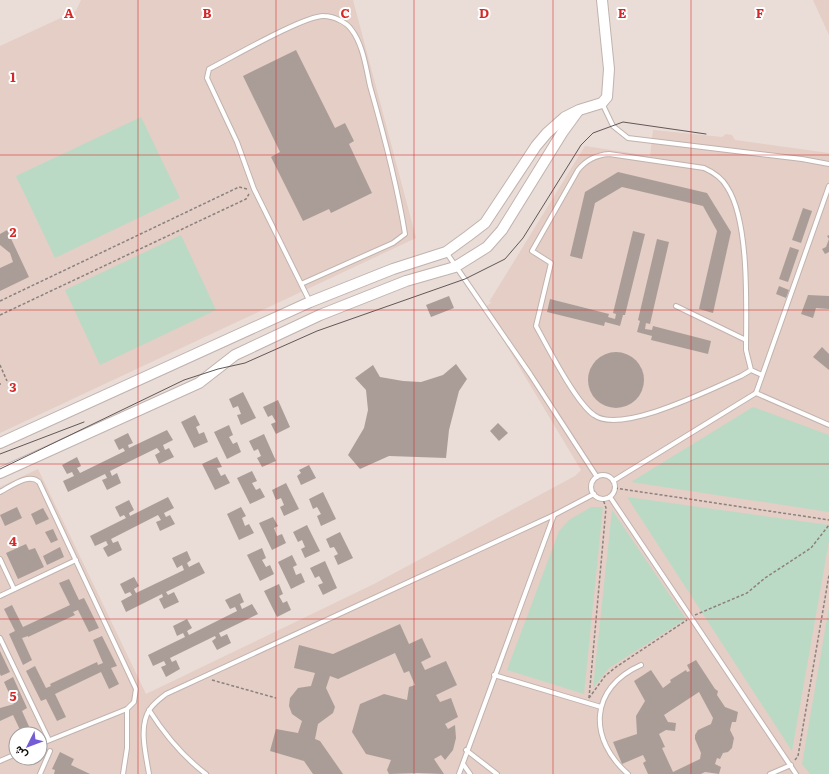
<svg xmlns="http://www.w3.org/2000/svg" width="829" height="774" font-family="Literata,Vazirmatn,serif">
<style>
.built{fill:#e4cec6;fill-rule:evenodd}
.green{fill:#bbdac5}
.building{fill:#aa9d98;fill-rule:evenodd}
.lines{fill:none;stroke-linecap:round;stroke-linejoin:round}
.service-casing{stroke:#c0b3ae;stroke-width:6}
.tertiary-casing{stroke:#c0b3ae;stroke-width:12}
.path{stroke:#8b817e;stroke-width:1.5;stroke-dasharray:3 2;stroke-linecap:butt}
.service{stroke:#fff;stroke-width:4}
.tertiary{stroke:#fff;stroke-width:10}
.tram{stroke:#615856;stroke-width:1}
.grid{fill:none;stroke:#d62828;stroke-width:1;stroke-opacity:0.55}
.grid-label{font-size:13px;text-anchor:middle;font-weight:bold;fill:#d62828;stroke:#fff;stroke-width:4;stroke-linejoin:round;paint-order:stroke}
</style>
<rect width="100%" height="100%" fill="#eadcd7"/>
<g class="built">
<polygon points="81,0 353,0 416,238 0,433 0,46 76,11"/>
<polygon points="813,0 829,0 829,35"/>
<path d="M653,130L722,137L726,134L732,135L735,140L829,153V774H0V487L38,469L146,694L374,584L575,476L581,470L484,308L492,302H489L585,146L650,156ZM16,734H40V758H16Z"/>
</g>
<g class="green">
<polygon points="141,117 180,198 55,258 16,176"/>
<polygon points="181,235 216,310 100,365 65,290"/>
<polygon points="753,407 829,435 829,512 631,482"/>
<polygon points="627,497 829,525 829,541 792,751"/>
<polygon points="591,507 603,507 584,694 507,670 559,531 569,520"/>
<polygon points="612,510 686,619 609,668 593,688"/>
<polygon points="829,607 829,774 810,774 802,764"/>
</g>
<g class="building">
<polygon points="296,50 335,128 345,123 354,141 349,144 372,193 331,213 329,209 303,221 271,157 280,152 243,76"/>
<polygon points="618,172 707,193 731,232 713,313 699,309 717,231 703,206 622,187 595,203 582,259 570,256 585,192"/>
<polygon points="803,208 812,211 801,243 792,240"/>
<polygon points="7,230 29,277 0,291 0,268 13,262 10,253 0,245 0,234"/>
<polygon points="633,231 645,234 625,315 623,315 620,326 605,322 604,326 547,312 550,299 609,314 608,317 615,319 616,314 613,313"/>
<polygon points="829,235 829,252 825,254 822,249 826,247 829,239 827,236"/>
<polygon points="657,239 669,242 650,324 646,323 645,329 652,330 653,326 711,341 708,354 651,340 652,336 637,332 640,321 638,320"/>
<polygon points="790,247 799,250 788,282 779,279"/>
<polygon points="779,286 789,290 786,298 776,294"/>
<polygon points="808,295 829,296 829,309 816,308 813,318 801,314"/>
<polygon points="449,296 454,308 431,317 426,305"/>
<polygon points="822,347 829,354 829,370 813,357"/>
<circle cx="616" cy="380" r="28"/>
<polygon points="456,364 467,379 459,391 449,430 446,458 389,456 360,469 348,455 364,428 368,410 366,390 355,378 373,365 380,377 403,381 421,382 443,375"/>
<polygon points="243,392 256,418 241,425 237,415 241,414 238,406 233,408 229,399"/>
<polygon points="278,400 290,427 276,434 271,424 276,422 272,415 268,417 263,407"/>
<polygon points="195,415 200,425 196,427 199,434 204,432 208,442 194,448 181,422"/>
<polygon points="498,423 508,433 499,441 490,431"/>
<polygon points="229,425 233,435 229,437 233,444 237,442 241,452 227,459 214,432"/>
<polygon points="167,430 173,440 163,445 165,450 169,448 174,457 159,464 155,455 160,452 157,448 110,471 112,476 117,473 121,483 107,490 102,480 107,478 105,474 68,492 63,481 74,476 72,472 67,474 62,465 77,457 81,466 77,468 80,473 125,451 123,448 119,450 114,440 128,433 133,443 128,445 129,448"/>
<polygon points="264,434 276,461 262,467 257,458 261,456 258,449 254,451 249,441"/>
<polygon points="217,457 222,467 217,468 221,476 225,474 230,483 215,490 202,464"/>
<polygon points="309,465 316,478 301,485 297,476 301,473 299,470"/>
<polygon points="252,471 257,481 252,483 256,490 260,488 265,497 250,504 237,478"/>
<polygon points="286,483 299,509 284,516 280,507 284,505 281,498 276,500 272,490"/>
<polygon points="323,492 336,519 321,526 317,516 321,514 317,507 313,509 309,499"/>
<polygon points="168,497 174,508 164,513 166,517 170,515 175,524 160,531 156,522 161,520 158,515 111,539 113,543 118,541 122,550 108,557 103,548 108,545 106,541 95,546 90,536 126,518 124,515 120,517 115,507 129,500 134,510 129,513 130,516"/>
<polygon points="17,507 22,518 5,526 0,515"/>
<polygon points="241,507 246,516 242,518 245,526 249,524 254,533 239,540 227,514"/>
<polygon points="43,508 49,519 36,525 31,514"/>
<polygon points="273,517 278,526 274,528 277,536 282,534 286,543 272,550 259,523"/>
<polygon points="307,525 320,551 305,558 301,549 305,547 302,540 298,542 293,532"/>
<polygon points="53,529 58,540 51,543 45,532"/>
<polygon points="340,532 353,558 338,565 334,556 338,554 334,547 330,548 326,539"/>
<polygon points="26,544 29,550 35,548 44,567 18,579 6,553"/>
<polygon points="60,547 64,557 47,565 43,556"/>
<polygon points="262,548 266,558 262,560 266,567 270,565 274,574 260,581 247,555"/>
<polygon points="187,551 191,560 187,563 189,567 199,562 205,573 166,592 168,595 174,592 179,602 164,609 159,599 163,597 162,594 126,612 121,601 132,595 130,592 125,594 120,584 134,577 139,586 134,589 136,593 184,570 182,565 177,568 172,558"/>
<polygon points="292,555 297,565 293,567 296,575 301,573 305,582 291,589 278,562"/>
<polygon points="325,561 337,588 323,595 318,585 323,583 319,576 315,578 310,568"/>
<polygon points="69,579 79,600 84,598 99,628 89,632 78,610 73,612 75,615 28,637 28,636 22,638 32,660 23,665 9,634 15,631 4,609 12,605 23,627 70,605 59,583"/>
<polygon points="279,584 283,594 279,596 283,603 287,601 291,610 277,617 264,591"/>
<polygon points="240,593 244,602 240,604 242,609 252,604 258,614 219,633 221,637 227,634 231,643 217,650 212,641 216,638 215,636 170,658 172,662 176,660 180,669 166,677 161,667 166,665 164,661 153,666 148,655 185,637 183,633 177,636 173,626 187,619 192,628 187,631 189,635 237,611 235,607 230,609 225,600"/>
<polygon points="400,624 409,644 422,638 431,657 421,662 425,670 446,661 457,685 436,695 440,702 451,698 458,717 445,724 448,729 455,725 456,738 453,750 445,760 441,755 434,759 444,774 418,773 389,774 387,770 391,760 366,754 352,732 360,704 384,694 407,700 409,687 415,685 409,671 404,673 395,653 338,679 330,676 326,688 335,707 333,713 318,724 315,739 320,741 343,774 313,774 304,761 270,751 276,729 298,733 302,721 292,714 289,706 290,698 298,688 311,686 315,673 294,668 299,645 333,654"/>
<polygon points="102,636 117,666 111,668 119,684 109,689 101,672 55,694 66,717 57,721 46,699 41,701 26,671 35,666 46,688 51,686 50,684 97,662 98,665 103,663 93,640"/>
<polygon points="0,651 10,672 1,676 0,674"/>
<path d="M696,660L715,689L718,691L717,695L725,707L738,712L736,722H732L730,730L734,738L732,748L728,752L723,753L720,759L717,758L715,764L721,767L719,774L705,772L701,774H648L643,763L646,761L643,755L622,764L613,742L637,734L636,716L645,701L634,681L651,670L663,688L671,682L670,680L686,670L687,672L690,671L687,665ZM699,692L713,718L711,724L698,730L695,735V739L701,753L700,759L673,772L662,748L665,747L659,734L666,730L675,731L676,723L668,722L664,715Z"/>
<polygon points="13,677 27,708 22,711 32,733 31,734 22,734 13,715 0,721 0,708 14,704 4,682"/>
<polygon points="60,752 74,759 71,765 90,774 54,774 55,770 52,769"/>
</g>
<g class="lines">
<g class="service-casing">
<g id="service">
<polyline points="602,103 613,126 628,138 802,159 829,164"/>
<polyline points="829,186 756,393 829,425"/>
<polyline points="446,252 530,374 597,477"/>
<path d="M301,284L393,243L405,234C397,184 384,135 370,86C366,68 363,44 351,29C346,22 333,16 324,16C305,15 231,58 209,69L207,78L237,142L254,189L310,302"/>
<polyline points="676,306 746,340"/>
<path d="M751,370L741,376C711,389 621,435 594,415C576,403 547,346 536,326L551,263L532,251L578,170C586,160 596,155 609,154L704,168C713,172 722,178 727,187C750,222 746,308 746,350L751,370L762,375"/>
<circle cx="603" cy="487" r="12"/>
<polyline points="613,481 756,393"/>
<path d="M0,492C10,487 29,472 39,482L136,689L134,702L127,709L40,744"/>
<polyline points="610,497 796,774"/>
<polyline points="0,559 14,589"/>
<polyline points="0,596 76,560"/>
<polyline points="0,638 49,740"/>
<polyline points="494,675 601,707"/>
<path d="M149,710C165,735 182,756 206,774"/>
<polyline points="466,750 497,774"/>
<polyline points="0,761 16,754"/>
<polyline points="463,764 470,774"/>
<polyline points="40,774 50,751"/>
<polyline points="123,774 127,748 127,709"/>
<path d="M149,774C146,755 138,726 150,709C154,703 161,698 166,694L554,515L594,494"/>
<polyline points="459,774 554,515"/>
<path d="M628,774C588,739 589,688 641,665"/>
<polyline points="770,774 791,765"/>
</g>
</g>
<g class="tertiary-casing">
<g id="tertiary">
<polyline points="0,443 310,302 393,269 446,252 468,236 485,223 536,146 547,133 565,117 579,110 602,103 607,97 609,69 602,0"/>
<polyline points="0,473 199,383 235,355 320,315 406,281 455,267 487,247 502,230 562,133 578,111"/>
</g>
</g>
<g class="path">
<polyline points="0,301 239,187 247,189"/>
<polyline points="0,315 246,199 249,194"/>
<polyline points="0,365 7,381"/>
<polyline points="0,383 0,385"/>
<polyline points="615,488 829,520"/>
<polyline points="695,615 747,593 765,578 811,548 829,525"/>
<polyline points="212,680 276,698"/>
<polyline points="589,698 605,676 616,667 687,620"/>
<polyline points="589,698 606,508 603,499"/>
<polyline points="795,760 798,756 829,575"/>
</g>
<use href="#service" class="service"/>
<use href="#tertiary" class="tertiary"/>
<g class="tram">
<polyline points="0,454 84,422"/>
<polyline points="0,469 184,380 218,369 245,363 317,331 465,279 505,259 523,238 581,145 593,133 623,122 706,134"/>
</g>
</g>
<path class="grid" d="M138,0V774M276,0V774M414,0V774M553,0V774M691,0V774M0,155H829M0,310H829M0,464H829M0,619H829"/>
<g class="grid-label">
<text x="69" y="18">A</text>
<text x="207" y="18">B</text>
<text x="345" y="18">C</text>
<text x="484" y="18">D</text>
<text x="622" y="18">E</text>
<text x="760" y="18">F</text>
<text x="13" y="82">1</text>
<text x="13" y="237">2</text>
<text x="13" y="392">3</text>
<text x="13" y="546">4</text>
<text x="13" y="701">5</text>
</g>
<g transform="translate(28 746) rotate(228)"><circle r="19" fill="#ffffff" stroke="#9f9d9d"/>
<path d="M0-3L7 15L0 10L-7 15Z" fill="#745cd7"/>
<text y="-6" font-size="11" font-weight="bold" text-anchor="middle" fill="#0f0a09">ش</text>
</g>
</svg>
